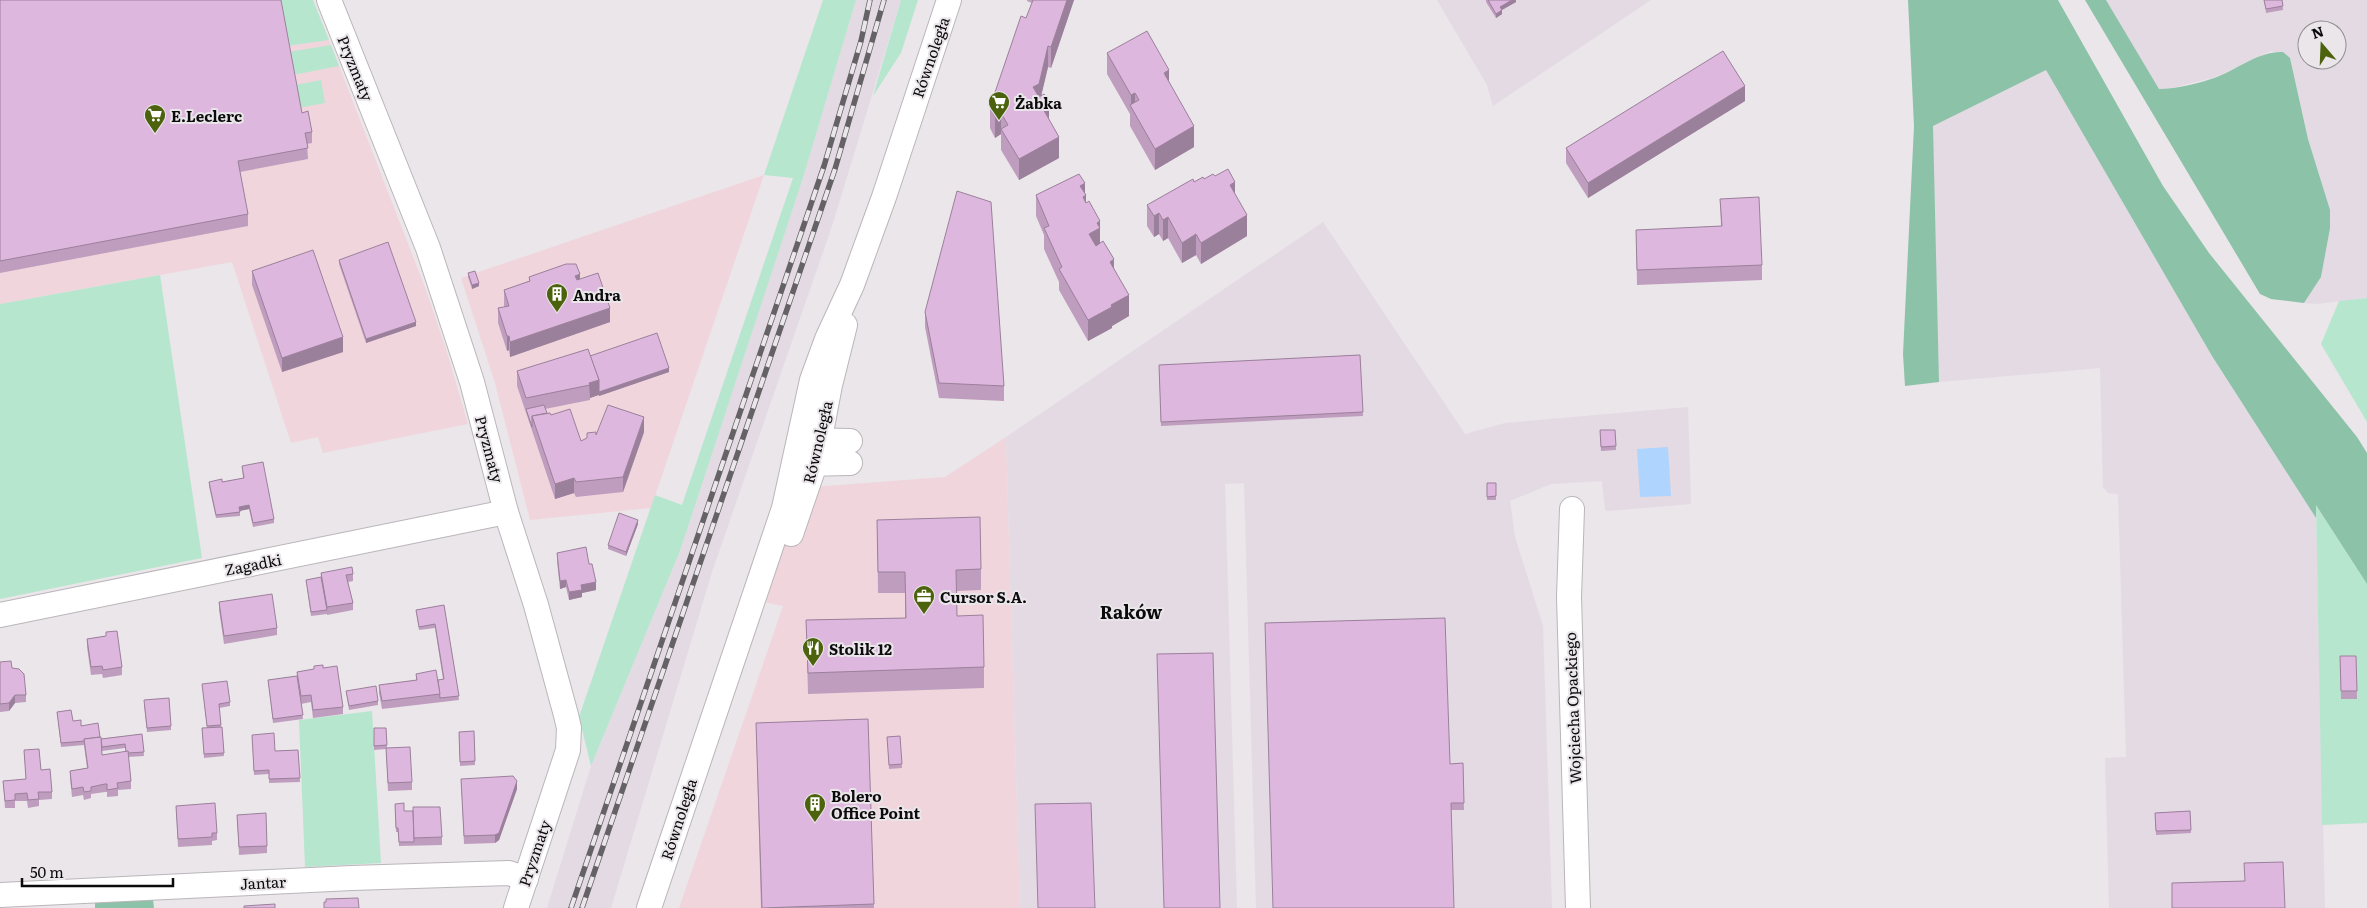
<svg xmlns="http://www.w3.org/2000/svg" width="2367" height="908" font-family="Literata,serif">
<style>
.commercial{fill:#f0d6dc}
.built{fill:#e4dae4;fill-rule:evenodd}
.green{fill:#b7e6cf}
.forest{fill:#8bc2a8}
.water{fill:#afd4fd}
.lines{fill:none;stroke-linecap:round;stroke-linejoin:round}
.minor-casing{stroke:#bab6ba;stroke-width:26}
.minor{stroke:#fff;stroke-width:24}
.rail-casing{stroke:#646264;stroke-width:5.5}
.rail{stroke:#eae6ea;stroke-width:4;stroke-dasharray:11;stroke-linecap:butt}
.wall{fill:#bf9dbf;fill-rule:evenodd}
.shaded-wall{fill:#9b809b}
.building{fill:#deb7de;stroke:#9b809b}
.labels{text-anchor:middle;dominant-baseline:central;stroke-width:4;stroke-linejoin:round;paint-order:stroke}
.street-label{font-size:15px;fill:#0c0b0c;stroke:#eae6ea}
.poi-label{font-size:15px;font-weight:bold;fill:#0c0b0c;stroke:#eae6ea;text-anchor:start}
.quarter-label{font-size:18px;font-weight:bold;fill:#0c0b0c;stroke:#eae6ea}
</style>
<rect width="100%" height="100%" fill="#eae6ea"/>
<g class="commercial">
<polygon points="0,0 329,40 426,290 446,349 468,424 323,453 318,437 291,443 232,262 0,304"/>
<polygon points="764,175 651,508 530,520 495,383 461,278"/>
<polygon points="1006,437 1020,908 679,908 783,606 758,601 799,488 945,477"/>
</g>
<g class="built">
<polygon points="856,0 901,0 832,226 712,572 611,908 547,908 591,766 680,551 803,178"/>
<polygon points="1437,0 1651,0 1493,106 1487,85"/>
<path d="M2106,0H2367V298L2317,304L2304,303L2321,277L2324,255L2320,177L2308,139L2290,58L2271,51L2216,77L2168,89H2159ZM2307,30H2337V60H2307Z"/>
<polygon points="2046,70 2212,356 2316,518 2325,908 2109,908 2105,758 2126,757 2118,494 2108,493 2103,487 2100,368 1939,382 1932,126"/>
<polygon points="1323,222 1465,434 1505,423 1688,407 1691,504 1608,511 1605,510 1602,481 1551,484 1510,501 1515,537 1543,626 1552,908 1256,908 1244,483 1225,484 1237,908 1020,908 1006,437"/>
</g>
<g class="green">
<polygon points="279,0 313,0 329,40 287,46"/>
<polygon points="823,0 856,0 803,178 680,551 591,766 579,717 655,495 682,505 793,178 764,175"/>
<polygon points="901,0 918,0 901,53 873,96"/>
<polygon points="331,45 339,66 293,75 288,52"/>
<polygon points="321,80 325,103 299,108 295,85"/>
<polygon points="160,275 202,558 0,599 0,304"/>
<polygon points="2367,298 2367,422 2321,344 2339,301"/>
<polygon points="2316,505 2367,584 2367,823 2322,825"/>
<polygon points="372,711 381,863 305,867 299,720"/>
</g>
<g class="forest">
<polygon points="1908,0 2058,0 2163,186 2209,253 2357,437 2367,453 2367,584 2316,505 2316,518 2212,356 2046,70 1933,126 1939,382 1905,386 1903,354 1914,126"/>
<path d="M2085,0H2106L2159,89C2177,89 2200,83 2217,77C2239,68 2260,51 2283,52L2290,58L2308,139L2330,210V228L2321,277L2304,303L2271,299L2260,294Z"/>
<polygon points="153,900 154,908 95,908 95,903"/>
</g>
<polygon class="water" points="1668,447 1671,496 1640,497 1637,449"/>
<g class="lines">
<g class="minor-casing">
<g id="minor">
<polyline points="329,0 428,248 472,382 506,512 536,605 566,715 569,728 568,750 516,908"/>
<polyline points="802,440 850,441"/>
<polyline points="801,464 850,463"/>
<polyline points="1572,509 1569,597 1578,908"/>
<polyline points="791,534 815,464 830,385 845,325"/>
<polyline points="0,615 506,512"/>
<polyline points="0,895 352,878 509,873 526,879"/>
<polyline points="649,908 784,508 812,380 827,339 852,285 884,197 949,0"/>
</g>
</g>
<use href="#minor" class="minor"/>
<g class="rail-casing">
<g id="rail">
<polyline points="571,908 824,166 861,41 870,0"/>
<polyline points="582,908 835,169 884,0"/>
</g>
</g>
<use href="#rail" class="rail"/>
</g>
<g class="wall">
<polygon points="0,0 302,113 312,132 312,143 307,144 308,159 240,172 248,214 248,226 0,273"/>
<polygon points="1027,0 1074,0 1051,68 1048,67 1041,96 1049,119 1059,158 1019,180 1001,150 1001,134 995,138 990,128 990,107 1026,18 1032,3 1027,1"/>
<polygon points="1486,0 1516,0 1516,2 1502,10 1502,14 1496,18 1486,2"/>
<polygon points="2264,0 2282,0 2283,10 2266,13"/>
<polygon points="1107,53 1169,82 1194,147 1155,170 1130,126 1130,114 1107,74"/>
<polygon points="1745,101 1588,198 1566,163 1566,148"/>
<polygon points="1215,176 1235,195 1247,236 1201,264 1196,255 1182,263 1168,238 1163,241 1159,234 1154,237 1147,226 1147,205 1194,182"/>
<polygon points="1085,193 1086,202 1100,221 1100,243 1114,268 1129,316 1112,326 1112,328 1088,341 1059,290 1059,282 1044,249 1044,235 1036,216 1036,195"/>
<polygon points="1720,199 1762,265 1762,280 1637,285 1636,230 1721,226"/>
<polygon points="339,260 416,326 366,343 339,264"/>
<polygon points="252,271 343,352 282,372 252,285"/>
<polygon points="468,273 479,286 472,289 468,277"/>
<polygon points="529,277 580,279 610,322 510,357 509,350 507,351 498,323 498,308 504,307 504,290 529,281"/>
<polygon points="925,312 1004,386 1004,401 939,398 925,327"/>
<polygon points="1360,355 1363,416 1161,426 1159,365"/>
<polygon points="590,356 669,372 599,396 599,394 590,398 590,400 545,409 547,413 551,415 581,441 596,435 644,432 623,492 576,497 574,493 555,499 517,386 517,371"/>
<polygon points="1600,430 1615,430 1616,450 1601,451"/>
<polygon points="242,466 274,519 274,523 253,527 249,509 240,511 240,516 216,518 209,486 209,482 222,482 243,478"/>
<rect x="1487" y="483" width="9" height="17"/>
<polygon points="877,520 981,569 981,590 957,591 957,616 984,667 984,688 808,694 806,620 905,618 905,593 878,593"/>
<polygon points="638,524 626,556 608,549 608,545"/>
<polygon points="557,553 589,564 596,590 582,593 582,597 569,600 566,587 560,589 557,561"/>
<polygon points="321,573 353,574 353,581 348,582 353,603 353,610 327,615 327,614 311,616 306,580 321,577"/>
<polygon points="219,602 277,628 277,635 224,644 219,610"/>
<polygon points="444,605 459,700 382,709 379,693 379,685 416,680 416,674 438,680 443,679 435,628 419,630 416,610"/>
<polygon points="106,632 122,667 122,675 103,678 102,674 91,675 87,647 87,639 106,636"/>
<polygon points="2340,656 2356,656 2357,699 2341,699"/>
<polygon points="0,662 12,668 26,695 26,702 15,703 9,711 0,712"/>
<polygon points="314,666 323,668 343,707 343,714 313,718 311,702 301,704 303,719 273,723 268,680 297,676 297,672 314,669"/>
<polygon points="202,684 230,702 230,706 219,708 221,727 222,727 224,756 204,758 202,728 207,728"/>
<polygon points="346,691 378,701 378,705 349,710"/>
<polygon points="144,704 171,726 171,730 147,732"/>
<path d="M57,712L73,721L81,726L100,737L101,739L142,734L144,756L128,757L131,781V789L118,790V796L107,797V792H105L91,794V798L84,800L83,795L72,797L70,778V771L87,768L84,745L61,747ZM125,748L126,752L102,755V751Z"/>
<polygon points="868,719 874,908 761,908 756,723"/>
<polygon points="374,728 386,728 387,748 412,782 412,790 388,791 386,749 374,750"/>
<polygon points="474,731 475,765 460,766 459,732"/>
<polygon points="252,735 275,751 298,750 300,782 269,783 269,774 254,775"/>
<polygon points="900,736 902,768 889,769 887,737"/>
<polygon points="24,750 41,770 52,792 52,799 39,800 39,806 28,808 27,801 15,801 15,808 5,808 3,781 26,779"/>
<polygon points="1463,763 1464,810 1451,810 1450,764"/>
<polygon points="461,779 517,789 499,840 495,843 464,844"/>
<polygon points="395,804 442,837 442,845 399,846 398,832 396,832"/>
<polygon points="176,806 217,833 217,840 212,841 212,845 178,847"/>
<polygon points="2190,811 2191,833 2156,835 2155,813"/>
<polygon points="237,815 267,846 267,853 239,855"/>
</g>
<g class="shaded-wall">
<polygon points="1067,0 1074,0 1051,68 1051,47"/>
<polygon points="1512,0 1516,0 1516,2 1500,11 1500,7"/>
<polygon points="1502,10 1502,14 1496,18 1496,14"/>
<polygon points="1048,46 1048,67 1039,105 1033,87"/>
<polygon points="1169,70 1169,91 1164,73"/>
<polygon points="1745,86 1745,101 1588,198 1588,183"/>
<polygon points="1135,93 1135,114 1131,107 1131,95"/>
<polygon points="1049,103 1049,124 1042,107"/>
<polygon points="1001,113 1001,134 995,138 995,117"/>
<polygon points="1194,126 1194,147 1155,170 1155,149"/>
<polygon points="1059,137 1059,158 1019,180 1019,159"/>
<polygon points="1235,182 1235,203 1230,185"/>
<polygon points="1085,183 1085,195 1086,195 1086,216 1080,186"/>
<polygon points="1159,213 1159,234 1154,237 1154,216"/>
<polygon points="1247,215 1247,236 1201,264 1201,243"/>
<polygon points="1168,217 1168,238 1163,241 1163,220"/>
<polygon points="1100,221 1100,249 1089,255 1089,234 1097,223"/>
<polygon points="1196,234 1196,255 1182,263 1182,243"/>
<polygon points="1114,259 1114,280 1110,262"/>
<polygon points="580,274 580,289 575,276"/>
<polygon points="479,283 479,286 472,289 472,285"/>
<polygon points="1129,295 1129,316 1112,326 1112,328 1088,341 1088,320 1111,305"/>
<polygon points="610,308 610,322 510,357 510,342"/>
<polygon points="416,322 416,326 366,343 366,339"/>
<polygon points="507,336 509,336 509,350 507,351"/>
<polygon points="343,337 343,352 282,372 282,358"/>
<polygon points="669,368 669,372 599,396 599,392"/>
<polygon points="599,380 599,395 590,398 589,383"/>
<polygon points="644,417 644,432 623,492 623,477"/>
<polygon points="574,478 574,493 555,499 555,484"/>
<polygon points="249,505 249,509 239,511 239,507"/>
<polygon points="638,520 638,524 626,556 626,552"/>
<polygon points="566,580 566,587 560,589 560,581"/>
<polygon points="596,582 596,590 582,593 582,597 569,600 569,592 581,585"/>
<polygon points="15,695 15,703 9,711 9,703"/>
<polygon points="517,781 517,789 499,840 495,843 495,835"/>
</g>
<g class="building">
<polygon points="0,0 281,0 302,113 308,111 312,132 305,133 308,148 238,161 248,214 0,261"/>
<polygon points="1033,0 1067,0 1051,47 1048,46 1039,84 1033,87 1039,97 1044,94 1049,103 1042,107 1059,137 1019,159 1001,129 1008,125 1001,113 995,117 990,107 1021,16 1026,18"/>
<polygon points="1488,0 1512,0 1500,7 1502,10 1496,14"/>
<polygon points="2264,0 2282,0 2283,6 2266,9"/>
<polygon points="1147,31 1169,70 1164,73 1194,126 1155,149 1130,105 1139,100 1135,93 1131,95 1107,53"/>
<polygon points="1723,51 1745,86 1588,183 1566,148"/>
<polygon points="1228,169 1235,182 1230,185 1247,215 1201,243 1196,234 1182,243 1168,217 1163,220 1159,213 1154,216 1147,205 1193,179 1194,182 1203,177 1204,179 1213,174 1215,176"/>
<polygon points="1079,174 1085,183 1080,186 1086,195 1083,197 1086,203 1089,201 1100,221 1097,223 1100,228 1089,234 1096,246 1103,241 1114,259 1110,262 1129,295 1111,305 1112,307 1088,320 1059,269 1062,267 1044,228 1049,226 1036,195"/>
<polygon points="957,191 991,202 1004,386 939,383 925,312"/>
<polygon points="1759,197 1762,265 1637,270 1636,230 1722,226 1720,199"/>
<polygon points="388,242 416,322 366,339 339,260"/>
<polygon points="313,250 343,337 282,358 252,271"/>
<polygon points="566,264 576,264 580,274 575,276 577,280 598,273 610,308 510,342 509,336 507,336 498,308 509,306 504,290 530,281 529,277"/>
<polygon points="475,271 479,283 472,285 468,273"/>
<polygon points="657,333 669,368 599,392 599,380 590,356"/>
<polygon points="588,349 599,380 589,383 590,385 526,398 517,371"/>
<polygon points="1360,355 1363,412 1161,422 1159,365"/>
<polygon points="544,405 547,413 532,416 532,427 526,409"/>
<polygon points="608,405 644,417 623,477 576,482 574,478 555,484 532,416 550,413 551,415 570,409 581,441 587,438 587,433 596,432 596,435"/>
<polygon points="1600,430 1615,430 1616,446 1601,447"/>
<polygon points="263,462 274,519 253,523 249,505 239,507 240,512 216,515 209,482 222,479 222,482 244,478 242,466"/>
<polygon points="1487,483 1496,483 1496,496 1487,497"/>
<polygon points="619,513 638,520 626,552 608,545"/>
<polygon points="980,517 981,569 956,570 957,616 983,615 984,667 808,673 806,620 906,618 905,572 878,572 877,520"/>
<polygon points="586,547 589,564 592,564 596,582 581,585 582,590 569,592 566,580 560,581 557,553"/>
<polygon points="352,567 353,574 346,575 353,603 327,607 321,573"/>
<polygon points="321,577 327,610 311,612 306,580"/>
<polygon points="272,594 277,628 224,636 219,602"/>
<polygon points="444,605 459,696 440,698 438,680 444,679 435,624 419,627 416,610"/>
<polygon points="1445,618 1450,764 1463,763 1464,803 1451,803 1454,908 1273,908 1265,623"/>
<polygon points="117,631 122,667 103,670 102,666 91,667 87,639 106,636 106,632"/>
<polygon points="1213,653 1220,908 1164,908 1157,654"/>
<polygon points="2340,656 2356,656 2357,691 2341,691"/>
<polygon points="11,661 12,668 19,669 24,674 26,695 15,695 9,703 0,704 0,662"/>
<polygon points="323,665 323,668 337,666 343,707 313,710 311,695 301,696 297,672 314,669 314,666"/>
<polygon points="436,670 440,694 382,701 379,685 417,680 416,674"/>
<polygon points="297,676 303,715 273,719 268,680"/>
<polygon points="227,681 230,702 219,704 221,725 207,726 202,684"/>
<polygon points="376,686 378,701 349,706 346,691"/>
<polygon points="169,698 171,726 147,728 144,700"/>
<polygon points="71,710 73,721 81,720 81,726 98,723 100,737 84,739 85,741 61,743 57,712"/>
<polygon points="868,719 874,904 762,908 756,723"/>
<polygon points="222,727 224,753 204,754 202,728"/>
<polygon points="374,728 386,728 387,745 374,746"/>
<polygon points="474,731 475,761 460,762 459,732"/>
<polygon points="274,733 275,751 298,750 300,778 269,779 269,770 254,771 252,735"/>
<polygon points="142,734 144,752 128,753 128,751 126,752 125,744 102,747 101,739"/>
<polygon points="900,736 902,764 889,765 887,737"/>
<polygon points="101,737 102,755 128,751 131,781 117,783 118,788 107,790 107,784 105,784 91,787 91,791 84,792 83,787 72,789 70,771 88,768 84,739"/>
<polygon points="410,747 412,782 388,783 386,748"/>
<polygon points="39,749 41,770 50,769 52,792 38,792 39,799 28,800 27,793 15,794 15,800 5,801 3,781 26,779 24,750"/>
<polygon points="513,776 517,781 499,833 495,835 464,836 461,779"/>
<polygon points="215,803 217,833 212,833 212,837 178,839 176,806"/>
<polygon points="404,803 404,811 413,811 414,842 399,842 398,828 396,828 395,804"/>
<polygon points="1091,803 1095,908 1038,908 1035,804"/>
<polygon points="413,807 440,807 442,837 414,838"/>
<polygon points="2190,811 2191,830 2156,831 2155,813"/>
<polygon points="266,813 267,846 239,847 237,815"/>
<polygon points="2283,862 2285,908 2172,908 2172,883 2245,881 2244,863"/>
<polygon points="358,898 359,908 324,908 324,902 326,902 326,899"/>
<polygon points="275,904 275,908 244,908 244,906"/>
</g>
<defs>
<g id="supermarket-pin" transform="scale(1.125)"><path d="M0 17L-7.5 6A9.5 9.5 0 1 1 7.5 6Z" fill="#4c620d" stroke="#eae6ea"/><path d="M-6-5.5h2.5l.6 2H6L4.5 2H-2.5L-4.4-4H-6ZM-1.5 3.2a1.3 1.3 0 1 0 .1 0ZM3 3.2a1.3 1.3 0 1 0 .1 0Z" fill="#fff"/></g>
<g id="building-pin" transform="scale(1.125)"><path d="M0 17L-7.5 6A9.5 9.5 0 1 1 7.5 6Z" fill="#4c620d" stroke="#eae6ea"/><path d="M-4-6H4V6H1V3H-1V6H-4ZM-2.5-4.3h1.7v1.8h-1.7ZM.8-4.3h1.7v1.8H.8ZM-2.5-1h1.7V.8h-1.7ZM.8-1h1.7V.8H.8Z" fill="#fff"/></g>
<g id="office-pin" transform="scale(1.125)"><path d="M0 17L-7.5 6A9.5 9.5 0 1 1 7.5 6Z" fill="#4c620d" stroke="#eae6ea"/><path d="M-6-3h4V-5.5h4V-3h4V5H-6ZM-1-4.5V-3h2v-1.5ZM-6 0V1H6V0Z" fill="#fff"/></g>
<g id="restaurant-pin" transform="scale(1.125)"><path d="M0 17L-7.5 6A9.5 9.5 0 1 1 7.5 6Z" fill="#4c620d" stroke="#eae6ea"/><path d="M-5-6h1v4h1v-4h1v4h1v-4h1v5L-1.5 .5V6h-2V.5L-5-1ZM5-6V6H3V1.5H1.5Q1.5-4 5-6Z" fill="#fff"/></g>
</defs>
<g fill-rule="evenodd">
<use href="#supermarket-pin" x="999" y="102"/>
<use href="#supermarket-pin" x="155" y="115"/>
<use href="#building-pin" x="557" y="294"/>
<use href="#office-pin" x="924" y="596"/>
<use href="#restaurant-pin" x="813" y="648"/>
<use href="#building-pin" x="815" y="804"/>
</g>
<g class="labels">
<g class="street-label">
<text transform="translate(930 57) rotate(-71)">Równoległa</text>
<text transform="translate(356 68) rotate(68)">Pryzmaty</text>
<text transform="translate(817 442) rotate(-77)">Równoległa</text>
<text transform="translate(490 449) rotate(75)">Pryzmaty</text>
<text transform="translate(253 564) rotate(-11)">Zagadki</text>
<text transform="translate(1572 708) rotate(-92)">Wojciecha Opackiego</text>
<text transform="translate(678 819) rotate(-72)">Równoległa</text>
<text transform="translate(534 853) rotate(-71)">Pryzmaty</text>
<text transform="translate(263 882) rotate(-3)">Jantar</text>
</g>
<g class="poi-label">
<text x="1015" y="102">Żabka</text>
<text x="171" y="115">E.Leclerc</text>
<text x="573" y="294">Andra</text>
<text x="940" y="596">Cursor S.A.</text>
<text x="829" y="648">Stolik 12</text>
<text x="831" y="795">Bolero<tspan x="831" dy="17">Office Point</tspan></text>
</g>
<g class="quarter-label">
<text x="1131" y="611">Raków</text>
</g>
</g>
<g transform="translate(2322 45) rotate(341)"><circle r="24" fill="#eae6ea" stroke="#918e91"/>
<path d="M0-4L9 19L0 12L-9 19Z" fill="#4c620d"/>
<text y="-8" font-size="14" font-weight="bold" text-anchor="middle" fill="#0c0b0c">N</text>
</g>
<path d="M22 878v8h151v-8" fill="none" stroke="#0c0b0c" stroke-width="2.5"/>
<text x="30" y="878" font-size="15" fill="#0c0b0c" stroke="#eae6ea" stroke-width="4" paint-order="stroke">50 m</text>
</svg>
